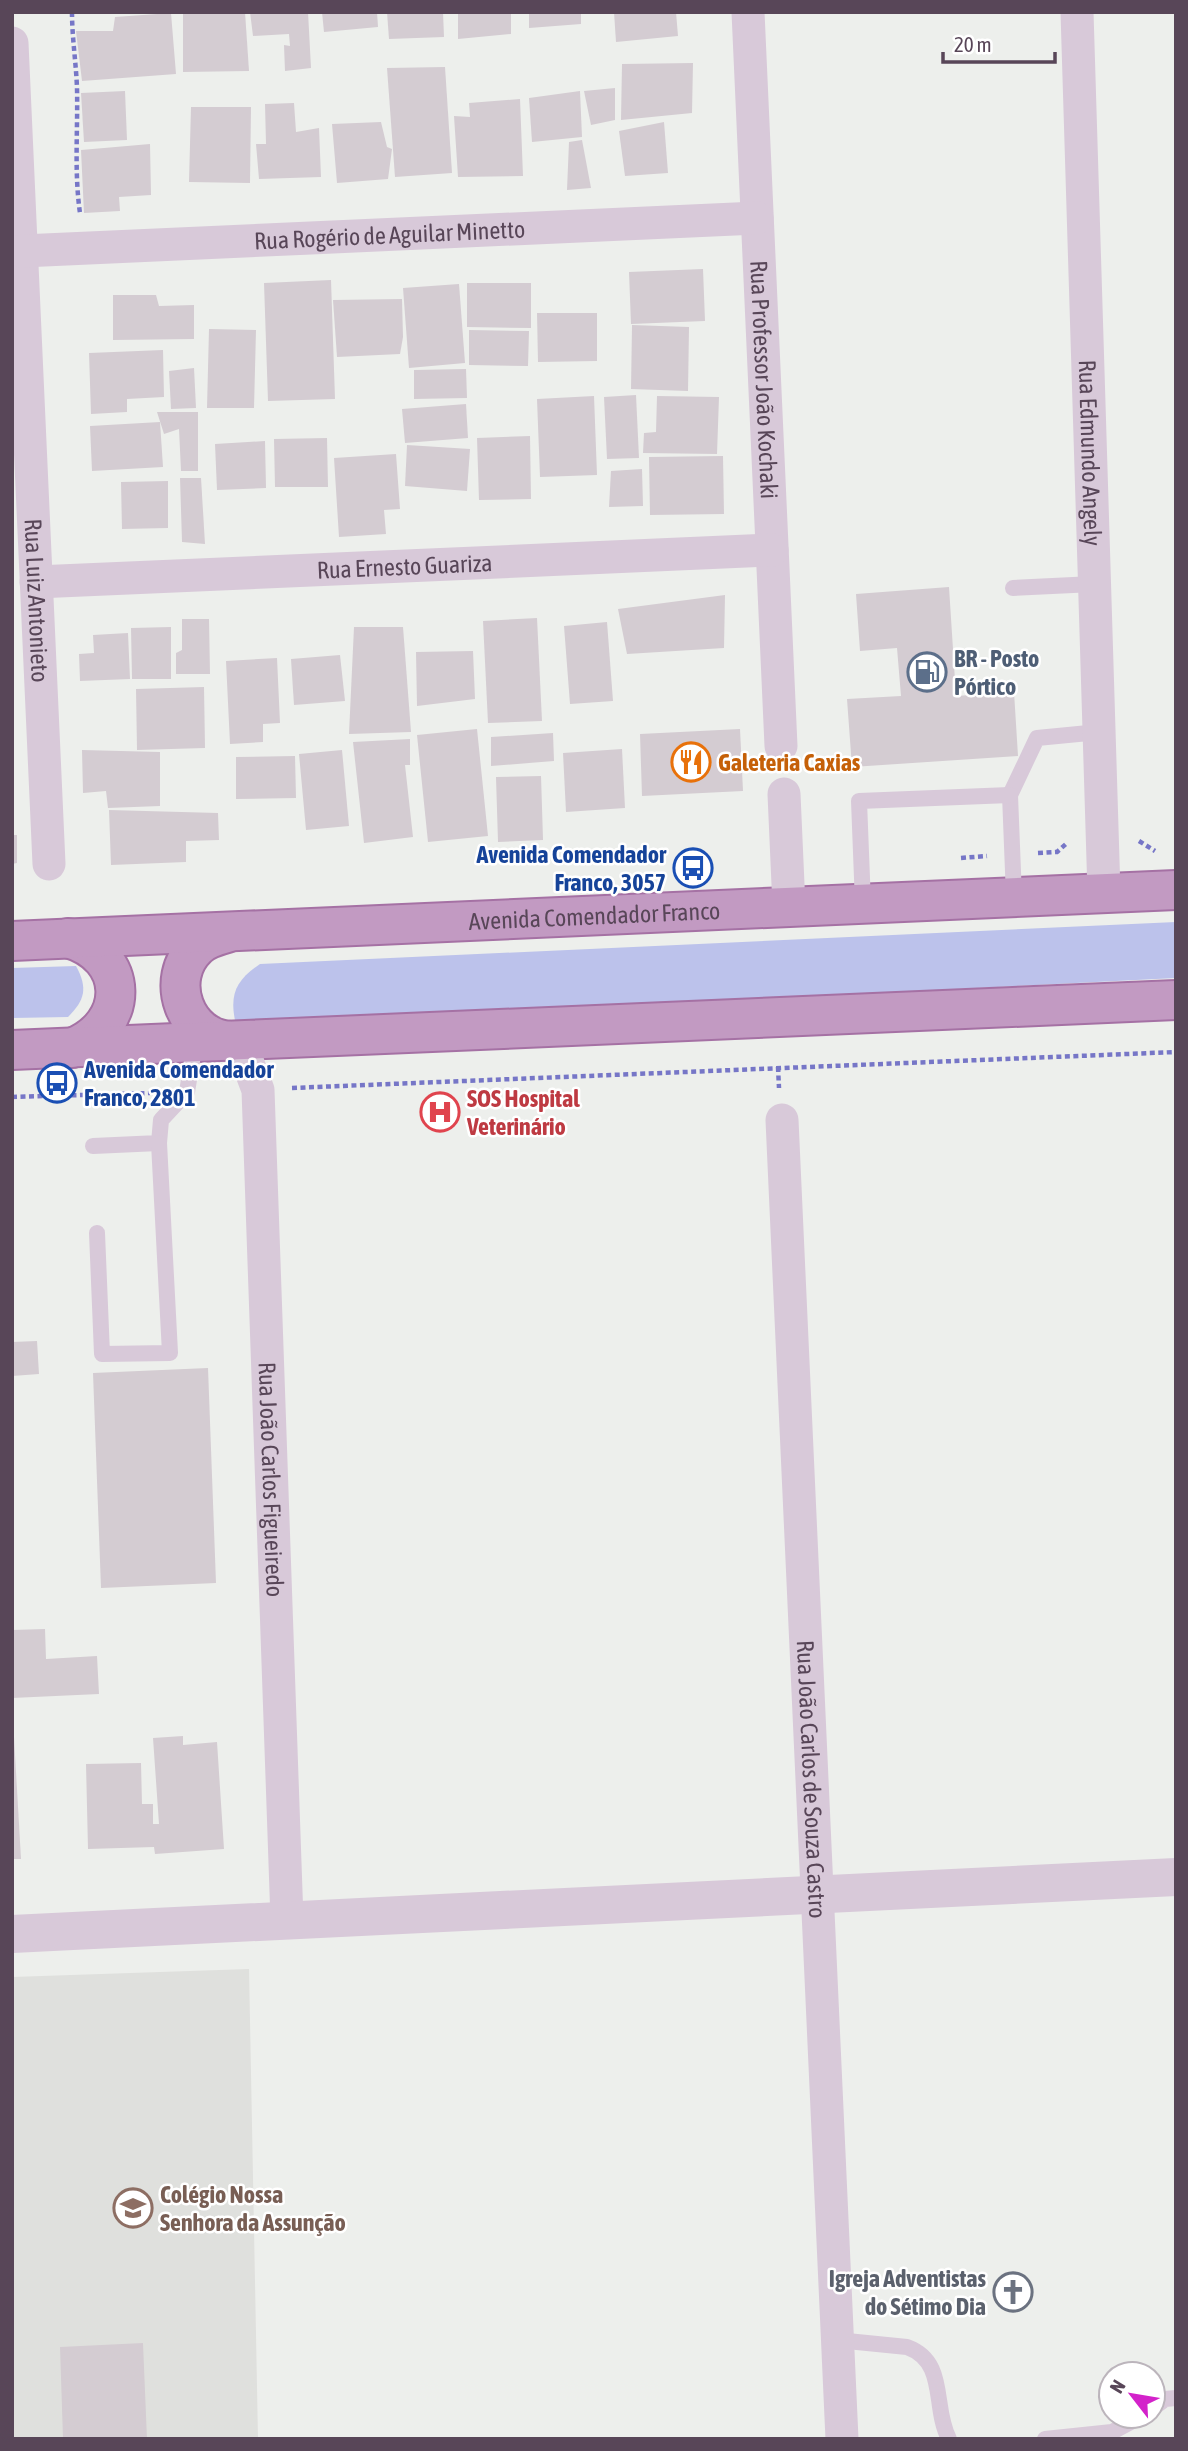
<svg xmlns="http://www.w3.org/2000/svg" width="1188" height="2451" font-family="'Asap Condensed',sans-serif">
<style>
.education{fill:#dfe0dd}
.green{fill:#bcc2eb}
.building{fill:#d4ccd2}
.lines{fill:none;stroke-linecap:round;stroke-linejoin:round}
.trunk-casing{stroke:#a571a4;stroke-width:42}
.path{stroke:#7676c7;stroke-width:4.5;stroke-dasharray:5 3.5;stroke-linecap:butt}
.service{stroke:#d8c9d9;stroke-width:16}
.minor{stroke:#d8c9d9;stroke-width:33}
.tertiary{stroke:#d8c9d9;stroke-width:38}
.trunk{stroke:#c29ac2;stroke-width:38}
.labels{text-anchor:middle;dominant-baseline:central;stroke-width:5;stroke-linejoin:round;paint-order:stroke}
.street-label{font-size:24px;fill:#584658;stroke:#fff}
.service-label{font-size:24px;font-weight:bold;fill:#4e5e75;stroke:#fff;text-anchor:start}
.food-label{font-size:24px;font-weight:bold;fill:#c56008;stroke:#fff;text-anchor:start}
.transit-label{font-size:24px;font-weight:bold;fill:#164399;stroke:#fff;text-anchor:end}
.health-label{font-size:24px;font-weight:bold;fill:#be3a42;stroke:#fff;text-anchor:start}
.education-label{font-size:24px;font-weight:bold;fill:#785e54;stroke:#fff;text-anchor:start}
.worship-label{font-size:24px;font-weight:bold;fill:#5b616d;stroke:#fff;text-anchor:end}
</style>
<rect width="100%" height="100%" fill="#edefec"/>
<polygon class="education" points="249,1969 258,2439 12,2439 12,1977"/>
<g class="green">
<path d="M1176,922V978L236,1025C229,995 235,981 260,964Z"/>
<path d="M76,966C88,988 85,1000 68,1017L12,1018V968Z"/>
</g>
<g class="building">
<polygon points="183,12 245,12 249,71 183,72"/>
<polygon points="250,12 308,12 311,68 285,71 284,45 290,46 289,34 253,36"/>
<polygon points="322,12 377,12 378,27 324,32"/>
<polygon points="387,12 443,12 444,37 389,39"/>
<polygon points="458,12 511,12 511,34 458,39"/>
<polygon points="529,12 581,12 581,24 529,28"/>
<polygon points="614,12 676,12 678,36 616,42"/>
<polygon points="171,13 176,74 82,81 76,31 113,31 115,17"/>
<polygon points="693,63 692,113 621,120 622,64"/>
<polygon points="445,67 452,173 395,177 387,68"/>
<polygon points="615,88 615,120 591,125 584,91"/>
<polygon points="125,91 127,140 84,142 81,93"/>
<polygon points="580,91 582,137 532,142 529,98"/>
<polygon points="520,99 523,176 458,177 454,116 470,117 469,103"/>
<polygon points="294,103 296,132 319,128 321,177 259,179 256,144 266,144 265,104"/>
<polygon points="191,107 251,107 250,183 189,182"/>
<polygon points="381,122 387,147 392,149 388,179 337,183 332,124"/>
<polygon points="664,122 668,173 625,176 619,131"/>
<polygon points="582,140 591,188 567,190 569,142"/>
<polygon points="150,144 151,195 119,197 120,211 84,213 81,150"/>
<polygon points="703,269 705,321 631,324 629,272"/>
<polygon points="331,280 335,399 268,401 264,283"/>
<polygon points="467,283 531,283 531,328 467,327"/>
<polygon points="459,284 465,363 409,368 403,288"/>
<polygon points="113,295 156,295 159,306 194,305 194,339 113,340"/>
<polygon points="402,299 403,337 400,354 337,357 333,300"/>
<polygon points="537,313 597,313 597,361 538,362"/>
<polygon points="632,325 689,327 688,391 631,389"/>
<polygon points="209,329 256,330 254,408 207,408"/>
<polygon points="469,330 529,331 528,366 469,365"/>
<polygon points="163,350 164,397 127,399 127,412 91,414 89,353"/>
<polygon points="194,368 196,408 171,409 169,371"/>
<polygon points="466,369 467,398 414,399 414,370"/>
<polygon points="636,395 639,458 607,459 604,397"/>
<polygon points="594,396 597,475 540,477 537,399"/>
<polygon points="657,396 719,397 717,454 643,453 644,433 656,432"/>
<polygon points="466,404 468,438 405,443 402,409"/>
<polygon points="157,412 198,412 198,471 181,471 179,429 164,434"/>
<polygon points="160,422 163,467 92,471 90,426"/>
<polygon points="530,436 531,499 479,500 477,438"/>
<polygon points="327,438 328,487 275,487 274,439"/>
<polygon points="265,441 266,488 217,490 215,444"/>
<polygon points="407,445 470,449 467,491 405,486"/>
<polygon points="396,454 400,509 384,510 386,534 339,537 334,458"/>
<polygon points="723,456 724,514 650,515 649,457"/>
<polygon points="642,469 643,506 609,507 611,471"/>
<polygon points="180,478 201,478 205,544 182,542"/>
<polygon points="168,481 168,528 122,529 121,482"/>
<polygon points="949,587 956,696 1014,692 1018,756 852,767 847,699 901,696 897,648 860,651 856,594"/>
<polygon points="725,595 724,648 627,654 618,609"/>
<polygon points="537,618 542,721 488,723 483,621"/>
<polygon points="182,619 209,619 210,674 176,674 176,653 182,650"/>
<polygon points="607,622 613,701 570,704 564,626"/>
<polygon points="171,627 171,679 132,679 131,628"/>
<polygon points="354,627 403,627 411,732 349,734"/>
<polygon points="128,633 130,679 80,681 79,654 94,653 93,635"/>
<polygon points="473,651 475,699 417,706 416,652"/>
<polygon points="340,655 345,701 294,705 291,659"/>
<polygon points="277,658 280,723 263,724 263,742 230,744 226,661"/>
<polygon points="204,687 205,748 137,750 136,689"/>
<polygon points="477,729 488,836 428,842 417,735"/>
<polygon points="740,729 743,791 642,796 640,734"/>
<polygon points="553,733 554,761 491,766 491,737"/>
<polygon points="410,739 410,765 405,765 413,837 364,843 353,742"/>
<polygon points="622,749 625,808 566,812 563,753"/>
<polygon points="82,750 160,752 160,806 108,808 106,791 83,793"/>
<polygon points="342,750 349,826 306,830 299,754"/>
<polygon points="295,756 296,798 236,799 236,757"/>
<polygon points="541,776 543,840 498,842 496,777"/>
<polygon points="109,810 218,813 219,840 186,841 186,862 111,865"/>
<polygon points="12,835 17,835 17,863 12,864"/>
<polygon points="37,1341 39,1374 12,1376 12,1342"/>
<polygon points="208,1368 216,1583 101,1588 93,1373"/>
<polygon points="45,1629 46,1659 97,1656 99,1694 12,1698 12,1630"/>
<polygon points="183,1736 183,1745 217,1742 224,1849 155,1854 154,1847 88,1849 86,1764 141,1763 142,1804 153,1804 153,1824 159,1824 153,1738"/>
<polygon points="12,1737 14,1737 21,1859 12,1859"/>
<polygon points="143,2343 147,2439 63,2439 60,2347"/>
</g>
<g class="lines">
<g class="trunk-casing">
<g id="trunk">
<path d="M227,933C216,936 205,939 197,947C163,979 185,1039 231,1041"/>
<path d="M68,938C130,956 131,1024 72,1048"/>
<path id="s8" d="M12,941L1176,890"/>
<polyline points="12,1050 1176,1000"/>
</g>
</g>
<g class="path">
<path d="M72,12C72,38 76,62 77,88C78,129 74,172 80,213"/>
<polyline points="1139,841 1155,851"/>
<polyline points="1038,853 1057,852 1067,843"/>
<polyline points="961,858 987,856"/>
<polyline points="778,1067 779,1088"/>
<polyline points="292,1088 1176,1052"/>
<polyline points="12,1097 150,1093"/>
</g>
<g class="service">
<polyline points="1013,588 1094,584"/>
<polyline points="1014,897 1010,795 1037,738 1099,732"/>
<polyline points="863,904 859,801 1010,795"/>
<polyline points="93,1146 159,1143 161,1120 187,1092 195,1043"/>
<polyline points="97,1233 102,1354 170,1353 159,1143"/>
<path d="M837,2340L907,2347C948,2362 932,2407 949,2439"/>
<polyline points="1153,2408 1165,2399 1176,2398"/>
<polyline points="1045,2439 1112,2432 1142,2416"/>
</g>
<g class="minor">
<path id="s1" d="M748,12L781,746"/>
<path id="s2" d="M1077,12L1104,893"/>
<path id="s3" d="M12,43L49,864"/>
<path id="s4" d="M22,251L757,218"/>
<path id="s5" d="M36,582L772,550"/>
<polyline points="784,794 789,907"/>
<path id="s6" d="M240,1042L258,1090L287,1920"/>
<path id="s7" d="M782,1120L842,2439"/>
</g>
<polyline class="tertiary" points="12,1934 1176,1877"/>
<use href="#trunk" class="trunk"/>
</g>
<defs>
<g id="fuel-ring" transform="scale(2.0125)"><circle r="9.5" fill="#fff" stroke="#5c6f8a" stroke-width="1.5"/><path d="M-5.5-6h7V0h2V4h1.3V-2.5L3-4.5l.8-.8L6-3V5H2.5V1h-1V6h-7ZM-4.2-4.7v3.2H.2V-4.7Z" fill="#5c6f8a"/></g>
<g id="restaurant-ring" transform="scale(2.0125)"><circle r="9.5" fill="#fff" stroke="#e8710a" stroke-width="1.5"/><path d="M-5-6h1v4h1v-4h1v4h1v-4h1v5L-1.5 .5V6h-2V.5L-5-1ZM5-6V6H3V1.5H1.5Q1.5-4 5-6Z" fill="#e8710a"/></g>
<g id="bus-ring" transform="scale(2.0125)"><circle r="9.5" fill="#fff" stroke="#1a4fb4" stroke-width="1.5"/><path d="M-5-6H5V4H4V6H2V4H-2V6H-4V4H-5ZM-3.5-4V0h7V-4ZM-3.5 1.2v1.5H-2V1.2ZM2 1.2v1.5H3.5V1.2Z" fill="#1a4fb4"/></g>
<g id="hospital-ring" transform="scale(2.0125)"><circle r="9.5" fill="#fff" stroke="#e0444e" stroke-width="1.5"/><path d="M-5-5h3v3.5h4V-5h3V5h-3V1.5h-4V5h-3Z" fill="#e0444e"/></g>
<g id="school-ring" transform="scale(2.0125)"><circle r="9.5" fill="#fff" stroke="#8d6e63" stroke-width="1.5"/><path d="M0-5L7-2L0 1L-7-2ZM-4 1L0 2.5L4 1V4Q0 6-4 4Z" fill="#8d6e63"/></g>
<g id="church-ring" transform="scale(2.0125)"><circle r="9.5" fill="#fff" stroke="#6b7280" stroke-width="1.5"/><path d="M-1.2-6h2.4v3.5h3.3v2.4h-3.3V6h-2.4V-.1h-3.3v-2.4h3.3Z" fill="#6b7280"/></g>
</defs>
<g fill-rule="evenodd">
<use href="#fuel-ring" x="927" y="672"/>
<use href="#restaurant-ring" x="691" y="762"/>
<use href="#bus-ring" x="693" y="868"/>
<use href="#bus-ring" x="57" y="1083"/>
<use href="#hospital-ring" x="440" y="1112"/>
<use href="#school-ring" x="133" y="2208"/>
<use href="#church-ring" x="1013" y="2292"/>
</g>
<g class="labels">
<g class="street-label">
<text stroke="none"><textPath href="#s4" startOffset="368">Rua Rogério de Aguilar Minetto</textPath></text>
<text stroke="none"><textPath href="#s1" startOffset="368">Rua Professor João Kochaki</textPath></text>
<text stroke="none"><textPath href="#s2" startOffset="441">Rua Edmundo Angely</textPath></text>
<text stroke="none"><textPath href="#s5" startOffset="369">Rua Ernesto Guariza</textPath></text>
<text stroke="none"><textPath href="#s3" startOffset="558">Rua Luiz Antonieto</textPath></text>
<text stroke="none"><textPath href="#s8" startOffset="583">Avenida Comendador Franco</textPath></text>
<text stroke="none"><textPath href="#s6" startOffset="441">Rua João Carlos Figueiredo</textPath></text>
<text stroke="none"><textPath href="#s7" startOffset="660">Rua João Carlos de Souza Castro</textPath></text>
</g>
<g class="service-label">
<text x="954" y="658">BR - Posto<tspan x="954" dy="28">Pórtico</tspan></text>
</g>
<g class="food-label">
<text x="718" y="762">Galeteria Caxias</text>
</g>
<g class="transit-label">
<text x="666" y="854">Avenida Comendador<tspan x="666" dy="28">Franco, 3057</tspan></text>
<text x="84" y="1069" text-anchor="start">Avenida Comendador<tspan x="84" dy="28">Franco, 2801</tspan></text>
</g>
<g class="health-label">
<text x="467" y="1098">SOS Hospital<tspan x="467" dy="28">Veterinário</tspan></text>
</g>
<g class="education-label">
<text x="160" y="2194">Colégio Nossa<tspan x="160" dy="28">Senhora da Assunção</tspan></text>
</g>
<g class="worship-label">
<text x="986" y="2278">Igreja Adventistas<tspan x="986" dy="28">do Sétimo Dia</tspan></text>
</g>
</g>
<rect width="1188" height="2451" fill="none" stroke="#584658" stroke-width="28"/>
<g transform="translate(1132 2395) rotate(301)"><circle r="33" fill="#ffffff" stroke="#bcb5bc" stroke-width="2"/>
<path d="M0-5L12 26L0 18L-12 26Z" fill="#d322ca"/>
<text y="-10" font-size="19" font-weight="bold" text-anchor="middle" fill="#584658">N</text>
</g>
<path d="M943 52v10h112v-10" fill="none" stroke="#584658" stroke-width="3.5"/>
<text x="954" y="52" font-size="21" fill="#584658" stroke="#ffffff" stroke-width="5" paint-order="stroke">20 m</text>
</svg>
